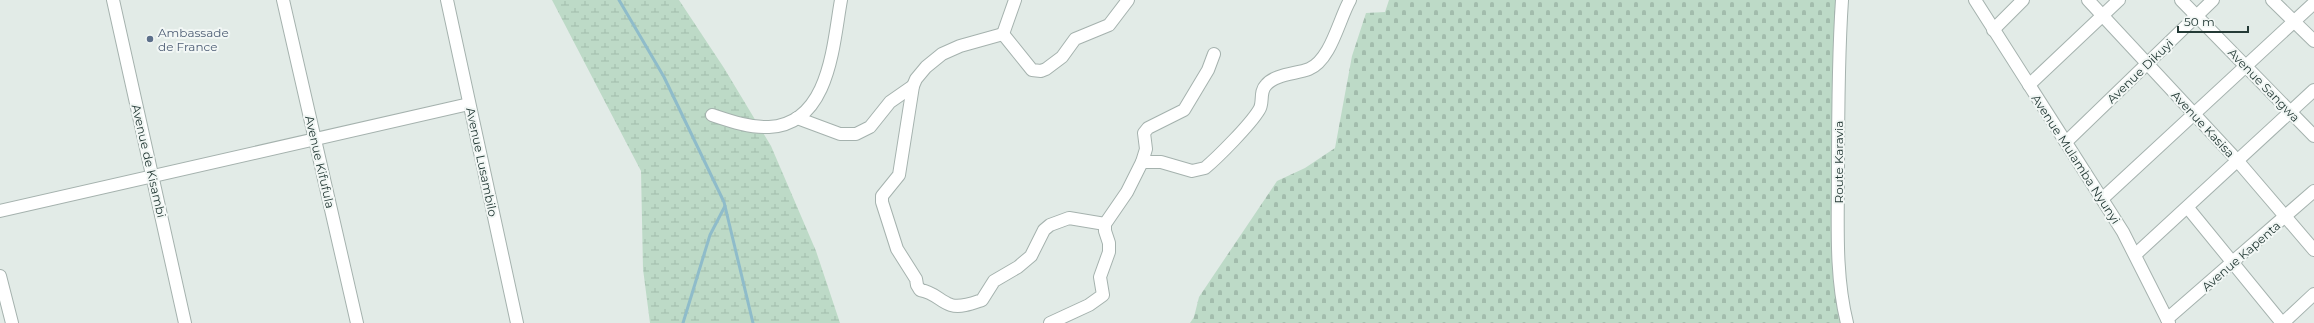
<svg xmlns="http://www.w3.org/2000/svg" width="2314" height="323" font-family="Montserrat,sans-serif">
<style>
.wetland{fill:url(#wetland-marsh)}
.cemetery{fill:url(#cemetery-stones)}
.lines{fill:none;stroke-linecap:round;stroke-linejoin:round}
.stream{stroke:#8fbcca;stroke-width:3}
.minor-casing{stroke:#a5b2ae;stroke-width:14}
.minor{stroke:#fff;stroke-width:12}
.service-dot{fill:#5c6f8a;stroke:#f2f7f5;stroke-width:1.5}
.labels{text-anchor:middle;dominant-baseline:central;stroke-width:4;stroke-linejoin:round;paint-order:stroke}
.service-label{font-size:12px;fill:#4e5e75;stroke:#f2f7f5;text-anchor:start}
.street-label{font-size:12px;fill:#243a36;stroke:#f2f7f5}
</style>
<defs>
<pattern id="wetland-marsh" width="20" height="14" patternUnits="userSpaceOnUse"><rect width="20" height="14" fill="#bddac7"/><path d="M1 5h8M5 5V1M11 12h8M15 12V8" fill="none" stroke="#a2bcac"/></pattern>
<pattern id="cemetery-stones" width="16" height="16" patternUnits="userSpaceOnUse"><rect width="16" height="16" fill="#bddac7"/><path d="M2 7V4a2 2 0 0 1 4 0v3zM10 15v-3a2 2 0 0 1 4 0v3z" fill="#a2bcac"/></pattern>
</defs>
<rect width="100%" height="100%" fill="#e2ebe7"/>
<polygon class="wetland" points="552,0 679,0 724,68 771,146 816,251 840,323 650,323 643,269 641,171"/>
<polygon class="cemetery" points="1389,0 1838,0 1843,323 1190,323 1194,317 1199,297 1277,181 1305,168 1335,148 1352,56 1366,13 1385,12"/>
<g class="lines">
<g class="stream">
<polyline points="619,0 664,77 724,202 753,323"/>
<polyline points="683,323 710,235 725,206"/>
</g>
<g class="minor-casing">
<g id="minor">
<polyline points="113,0 185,323"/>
<polyline points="283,0 357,323"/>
<polyline points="447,0 517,323"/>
<path d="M1842,0C1838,58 1838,116 1838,174C1838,223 1835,275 1847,323"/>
<polyline points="1975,0 2123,232 2169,323"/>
<polyline points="2088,0 2236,159 2314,250"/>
<polyline points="2181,0 2314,136"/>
<polyline points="2272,0 2314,41"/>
<polyline points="1993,30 2023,0"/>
<path d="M1003,34L960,46L942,54L926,67L916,79L913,86L899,175L882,196V202L897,249L916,279L917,285L920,290C936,293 939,301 951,305C961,308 973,303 982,300L994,281L1018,267L1031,256L1044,230L1050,225L1069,218L1105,224"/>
<polyline points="1003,34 1032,70 1041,71 1046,69 1062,57 1075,39 1109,25 1128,0"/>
<polyline points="1003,34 1015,0"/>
<polyline points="2029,85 2119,0"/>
<path d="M712,115C730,121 750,128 769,127C830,124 833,44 841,0"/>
<polyline points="797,118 840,134 856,134 870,127 890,102 913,86"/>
<polyline points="2066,142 2213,0"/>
<path d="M1142,162H1161L1192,171L1205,168C1218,157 1250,125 1259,110C1264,103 1259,92 1266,85C1275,74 1296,74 1309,69C1331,60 1339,19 1350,0"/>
<polyline points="2102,199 2314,3"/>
<polyline points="2188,208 2282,323"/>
<polyline points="0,211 469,104"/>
<polyline points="2136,254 2314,90"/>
<polyline points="0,276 12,323"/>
<polyline points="2167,319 2314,191"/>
<polyline points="1050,323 1089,305 1103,295 1100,277 1109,252 1109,243 1105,231 1105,224 1127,192 1142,162 1146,149 1144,133 1148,128 1184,110 1208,70 1214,54"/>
<polyline points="2283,323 2314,294"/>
</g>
</g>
<use href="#minor" class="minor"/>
</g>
<circle class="service-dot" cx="150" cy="39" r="4"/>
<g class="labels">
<g class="service-label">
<text x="158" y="32">Ambassade<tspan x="158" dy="14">de France</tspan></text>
</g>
<g class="street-label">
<text transform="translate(2140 71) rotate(-44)">Avenue Dikuyi</text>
<text transform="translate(2264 85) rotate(46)">Avenue Sangwa</text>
<text transform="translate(2203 124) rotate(47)">Avenue Kasisa</text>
<text transform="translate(2076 159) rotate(57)">Avenue Mulamba Nyunyi</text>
<text transform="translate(149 161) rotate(77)">Avenue de Kisambi</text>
<text transform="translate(320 162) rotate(77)">Avenue Kifufula</text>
<text transform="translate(482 162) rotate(78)">Avenue Lusambilo</text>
<text transform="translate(1838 162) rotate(-90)">Route Karavia</text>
<text transform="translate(2241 256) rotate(-41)">Avenue Kapenta</text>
</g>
</g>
<path d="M2178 26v6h70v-6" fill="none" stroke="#243a36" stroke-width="2"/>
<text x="2184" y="26" font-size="12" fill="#243a36" stroke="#f2f7f5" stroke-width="3" paint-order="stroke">50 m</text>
</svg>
